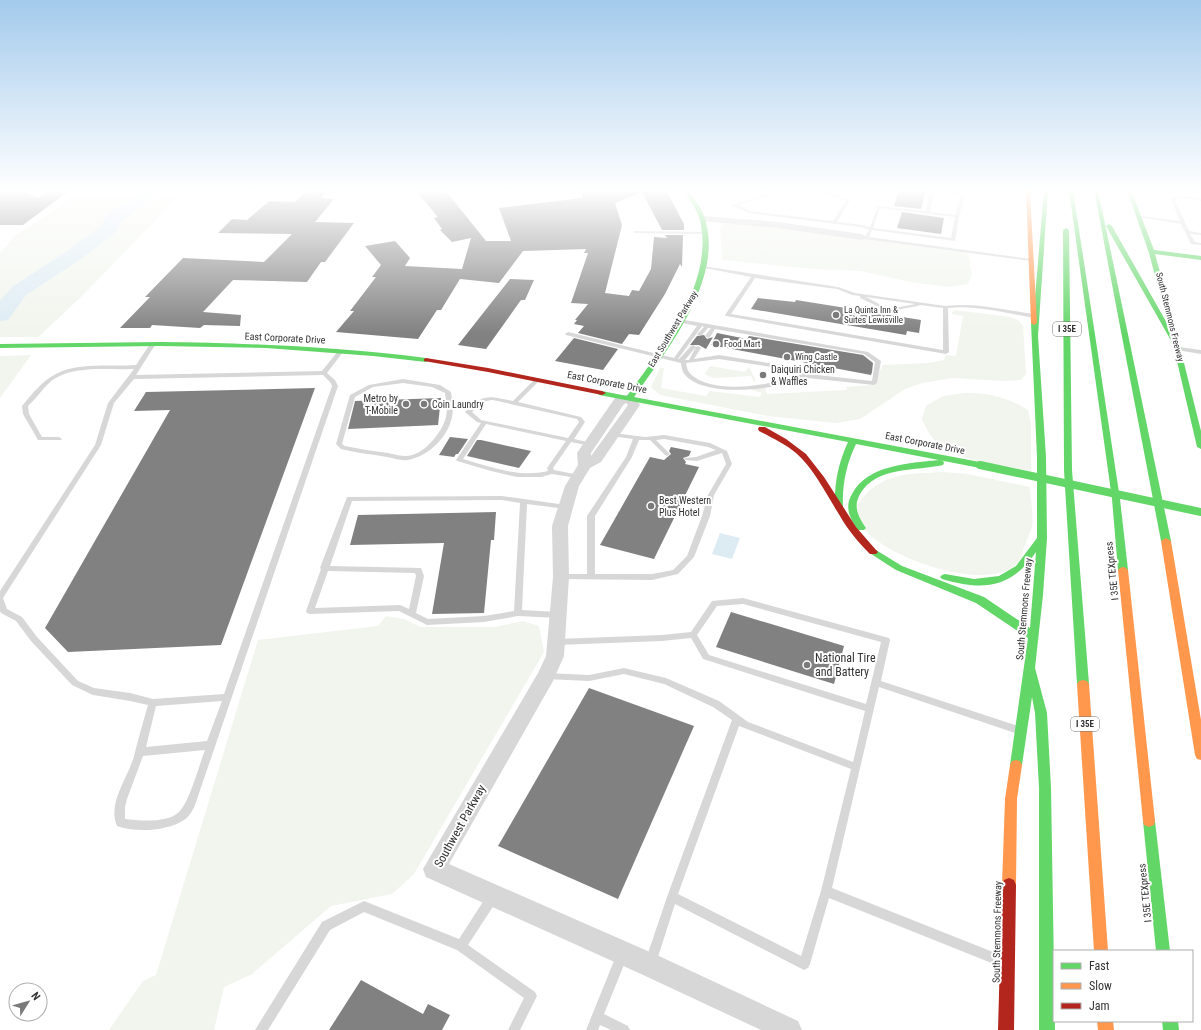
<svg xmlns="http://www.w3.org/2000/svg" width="1201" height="1030" font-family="'Roboto Condensed',sans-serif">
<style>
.green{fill:#f1f5ed}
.water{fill:#ddebf3}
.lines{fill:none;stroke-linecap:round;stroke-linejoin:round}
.river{fill:#ddebf3;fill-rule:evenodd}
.building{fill:#818181}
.lane{fill:#d7d7d7;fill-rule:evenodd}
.street{fill:#d7d7d7;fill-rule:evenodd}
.fast{fill:#63d668;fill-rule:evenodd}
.slow{fill:#ff974d;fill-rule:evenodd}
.jam{fill:#b3261e;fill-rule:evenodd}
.fast-bridge{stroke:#63d668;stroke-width:8}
.poi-dot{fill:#7a7a7a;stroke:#fff;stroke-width:1.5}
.labels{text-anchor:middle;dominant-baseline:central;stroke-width:4;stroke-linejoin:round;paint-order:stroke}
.far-poi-label{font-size:9px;fill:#333;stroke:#fff;text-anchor:start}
.far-street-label{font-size:9px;fill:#333;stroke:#fff}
.shield{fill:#fff;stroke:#707070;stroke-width:1}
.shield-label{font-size:9px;font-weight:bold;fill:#333}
.street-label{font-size:10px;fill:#333;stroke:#fff}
.poi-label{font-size:10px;fill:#333;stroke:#fff;text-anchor:start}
.near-poi-label{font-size:12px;fill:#333;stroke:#fff;text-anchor:start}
.near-street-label{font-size:12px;fill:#333;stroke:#fff}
</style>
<rect width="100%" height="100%" fill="#fff"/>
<g class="green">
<polygon points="90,190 191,190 171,204 82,296 38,337 0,337 0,253 16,235 77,195"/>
<polygon points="723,223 772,226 968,253 972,275 968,284 949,287 910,282 861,271 814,269 722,260 720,228"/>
<polygon points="955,310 1011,317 1018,320 1023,326 1026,374 1021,380 1004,381 953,378 922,383 905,389 860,419 836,423 768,416 660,395 651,387 660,368 664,368 661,388 706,396 710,391 760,397 762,393 751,390 752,388 765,388 767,394 847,390 846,387 872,385 883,365 929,363 944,360 946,355 956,356 963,316 952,314 952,312"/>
<polygon points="31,355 0,398 0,356"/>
<polygon points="710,366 745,372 749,367 756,381 754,382 751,376 713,378 705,374"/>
<path d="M965,393C989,393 1007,397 1028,410L1031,423V471C1003,465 958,462 937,443C930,436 926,428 922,419L926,406L943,396Z"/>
<path d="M943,472L967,474L1030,487C1030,499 1034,515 1032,527C1030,533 1027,540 1024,547C1023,551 1022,557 1019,561C993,597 877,556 860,523C858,518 858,510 857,505C880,472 907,474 943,472Z"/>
<polygon points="386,616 404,619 420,627 495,627 523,621 539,626 544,652 414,874 392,894 331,906 252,974 224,987 214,1030 109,1030 143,981 156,975 258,640 378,626"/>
</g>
<polygon class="water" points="720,533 740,538 732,559 712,554"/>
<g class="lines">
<polygon class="river" points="144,190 162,190 121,222 115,233 81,259 26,295 8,320 0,321 0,301 12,287 67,251 101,226 107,215"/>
</g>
<g class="building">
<polygon points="0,190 22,190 38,198 49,190 70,190 23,225 0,225"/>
<polygon points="307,190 328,190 321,198 334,199 315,222 354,223 325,262 321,262 307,282 233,280 203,312 241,315 240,326 204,325 200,328 152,325 150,328 120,328 150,297 145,297 183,258 264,262 292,234 218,233 232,219 247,220 269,201 295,202"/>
<polygon points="436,190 445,190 486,241 511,241 499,208 582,198 583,190 666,190 684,224 684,230 662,230 642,192 615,203 622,225 605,293 629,296 632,290 639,291 651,269 654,237 667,238 665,235 683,235 682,267 680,264 665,294 639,335 629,334 622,344 578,333 584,326 574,324 577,320 575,320 588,304 571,303 588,253 584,253 586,249 523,251 499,283 460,279 441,310 437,310 418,339 336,332 354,311 350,311 376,277 372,277 381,265 365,246 395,241 410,258 405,266 462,269 471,238 452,242 440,230 442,229 434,218 438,217 417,192"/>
<polygon points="899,190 926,190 921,209 894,206"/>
<polygon points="902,212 944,218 941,234 897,228"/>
<polygon points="510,279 534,280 525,300 521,300 486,349 458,345"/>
<polygon points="758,298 795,302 796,300 921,320 919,333 907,331 906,335 751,309"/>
<polygon points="717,333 747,339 749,336 863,355 873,363 872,372 871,375 711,345"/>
<polygon points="704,335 707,339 713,337 706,349 699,345 690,345 697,336"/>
<polygon points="574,338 618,349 603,370 555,361"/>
<polygon points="315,388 221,645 68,652 45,628 170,410 134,411 146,392"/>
<polygon points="441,398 438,425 348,429 355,401"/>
<polygon points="450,437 468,439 458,454 456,454 454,457 439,455"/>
<polygon points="477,440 481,440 531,451 519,468 467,456"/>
<polygon points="671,447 691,451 689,456 683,458 686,462 685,464 699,467 654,559 600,545 650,457 664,460 671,454 669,451"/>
<polygon points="496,512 494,540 491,540 484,613 432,614 444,543 350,545 358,515"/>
<polygon points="731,612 844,646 834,684 716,647"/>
<polygon points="589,688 694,726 618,899 498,846"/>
<polygon points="361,980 423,1014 428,1004 450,1015 442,1030 329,1030"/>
</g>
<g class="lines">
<g class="lane">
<path d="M783,190H787L738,205L750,211L833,221L846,201L817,190H821L850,200L837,222L862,225L870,227L878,206L926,211L930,190L963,193L965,194L959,216L955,241L872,230L869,237L1031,259L1033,260L1031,261L864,239L862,238L865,237L869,230L861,227L749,213L732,205ZM934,191L961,195L955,215L930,212ZM880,208L955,217L951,238L873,228Z"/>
<polygon points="1182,196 1201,199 1201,201 1182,198 1175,200 1189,231 1201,233 1201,235 1190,234 1195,242 1201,243 1201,245 1191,244 1181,224 1139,217 1141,216 1180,221 1171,199"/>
<polygon points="634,231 706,232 708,233 706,234 635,233 633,232"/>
<path d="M703,266L838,287L855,293L945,306C975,302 1004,310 1034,314L1037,316L1034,318C1005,313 977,305 948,308L949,352L946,354L726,316L725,315L751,277L705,268H703ZM755,278L837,289L852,295L860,296V298L879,307H881V305L866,297L915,304L894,308V310H896L918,306L920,305L943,308V350L731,314Z"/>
<path d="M679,319L868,352L881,361L877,383L874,385L798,377C790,381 783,384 775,386C753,391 697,395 683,372C682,369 681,366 681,363L566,335L565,334L568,332L674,358L697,326L677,322V320ZM702,326L704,327L697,334L698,335H702L708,328H711L705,336L708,338L710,337L715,329L864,354L875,362L872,381L799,373L787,366L719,355L694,359L701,348L698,346L696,347L689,360H685L696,347L693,345L691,346L679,359H678ZM719,359L785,369L793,375C771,387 707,395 689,372C687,370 687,366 686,363Z"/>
<path d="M152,343L155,345L136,375L322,371L338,351L340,350L343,352L327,373L335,380L338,386L195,805C193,810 189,817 184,820C168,831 135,833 117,826C107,803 128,778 134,756C138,740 143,722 148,705L130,701L93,695L72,685L31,641L16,621L1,613L0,611V591L95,445L108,403L134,369C110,370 75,365 54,379C44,386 37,398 28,406L29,414L42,437H59L62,439L61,440H38L23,414L22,406C31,395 43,380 56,374C78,362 112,367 136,365L150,344ZM323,375L330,382L332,386L224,694L153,699L130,693L94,688L78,681L37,637L22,617L7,609L3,598L101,445L114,403L134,379ZM222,701L207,741L146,747L156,706ZM205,750C199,765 190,801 179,812C168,823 140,821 125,819V807L127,799L143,756Z"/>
<polygon points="1179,347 1201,350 1201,354 1177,350 1176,349"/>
<path d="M537,378L539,379V381L518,402L581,417L585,422L574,439L592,443L593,444L592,445L590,446L571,442L553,468L554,470L579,475L580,476L579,477L577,478L552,474L541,477H517L491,471L457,461L456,460L481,423L477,422L466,413L465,412L466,411C484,393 489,396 513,401L535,379ZM493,400L577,419L579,422L568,438L481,420L472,412C478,406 484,400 493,400ZM486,424L566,441L547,468L548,471C519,478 491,467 463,459Z"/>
<path d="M403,379L440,385L451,392C452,400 454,409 452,417C448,437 429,456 408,460C401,461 393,458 387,457C371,454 356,453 341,449L336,444L350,395L369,385ZM403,383L432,387L445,393C446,401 448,409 446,417C442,433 423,456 406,456C400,456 393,454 388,453C373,451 359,449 345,446L342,444L355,397L373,387Z"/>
<path d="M613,433L645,437L664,435L710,443L727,451L732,464L714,495L710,516L694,557L678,574L652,580L558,579L557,577L558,575L561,574H587V516L626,457L633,439L611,436L610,435ZM664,439L708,447L716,450L696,457L685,458L684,459L685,460L697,461L722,453L726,464L708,495L702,516L687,556L673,570L652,574H595V516L632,457L639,440H650L665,455L667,456L670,454L656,440Z"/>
<path d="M502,496L566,505L569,507L566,509L527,504L522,610L558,612L561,613L562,615L561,617L558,618L518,616L484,622L427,625L399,611L310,614L307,613L306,611L321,569L320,568L347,497ZM502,500L520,503L514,611L484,616L428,619L416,613L424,576L421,568L330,566L352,501ZM328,571L415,573L416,576L409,609L400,605L315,608Z"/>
<path d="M743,598L889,638L890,640L881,681L1018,726L1020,729L1018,732L1015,733L879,687L832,888L1003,956L1005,960L1003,964L999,966L829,898L810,964L808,968L804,970L675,904L655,966L651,968L647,966L645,962L667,897L732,720L713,707L664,684L624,674L589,681L546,679L543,678L542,676L543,674L546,673L589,675L624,668L666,678L719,701L748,722L853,762L865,711L703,659L691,638L662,641L557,645L554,644L553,642L554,640L557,639L662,635L691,632L712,601ZM743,604L881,642L866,704L709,655L697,635L717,606ZM739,726L851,769L821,891L801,956L678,894Z"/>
<polygon points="492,893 496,894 497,898 496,902 468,945 535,992 537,996 520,1030 508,1030 524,998 457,950 364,912 330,930 268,1030 255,1030 322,922 364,901 459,939 488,894"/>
<polygon points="622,949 626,951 628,955 604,1014 628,1026 630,1030 611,1030 600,1025 598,1030 586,1030 618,951"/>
</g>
<g class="street">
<polygon points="704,216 778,222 862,234 867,237 862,240 778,228 701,221 701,217"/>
<path d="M629,394L633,395L640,405L601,462L590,468L579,486L568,526L569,577L564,656L553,681L449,864L659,956L798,1021L802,1030H761L641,974L426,877L423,869L538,673L546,656L553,577L552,526L565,486L578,465L577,453L615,398ZM626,403L628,405L591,456V453L624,404Z"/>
</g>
<g class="fast">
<path d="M684,190H688C693,198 701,207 704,216C726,277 667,350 634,397L980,462L983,463L984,465L983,467L980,468L856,444C846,465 842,485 843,508L839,511L835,508C834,484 838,464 848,442L599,395L598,393L602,391L627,396C662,347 717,281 699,217C696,208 688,198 684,190Z"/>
<path d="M1044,190H1048L1038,336L1046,457L1047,538L1043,595L1035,668L1047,713L1051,788L1055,1030H1039V788L1035,713L1032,697L1022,765L1020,769L1016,770L1012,769L1010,765L1028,638L976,603L896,570L868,552L870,550H876L902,566L984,597L1030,628L1036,552C1011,589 982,591 942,579L940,577L942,575L945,574L974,579L999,576L1016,566L1037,538V457L1031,323L1033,321Z"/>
<polygon points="1069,190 1073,190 1120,499 1128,570 1126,572 1120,572 1118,570 1112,499"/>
<polygon points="1094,190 1098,190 1171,541 1166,544 1161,541"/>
<polygon points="1127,190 1131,190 1154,250 1201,256 1201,260 1155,254 1180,344 1182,349 1181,351 1201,431 1201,449 1197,447 1173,344 1106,226 1109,224 1112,226 1168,325 1149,253"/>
<polygon points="1066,228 1069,230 1072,470 1089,684 1087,687 1083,688 1079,687 1077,684 1064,470 1063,230"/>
<path d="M160,342C249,343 337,347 426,358L430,360L426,362L373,356L266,348L160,346L0,348V344Z"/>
<path d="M940,460L943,461L944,463L943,465C917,471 876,466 860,494C853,506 858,517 866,528L864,530H858C850,519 844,507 852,494C868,464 911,463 940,460Z"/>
<polygon points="1149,815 1154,817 1155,821 1170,951 1156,951 1143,821 1144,817"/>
<polygon points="1162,1021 1178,1021 1179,1030 1163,1030"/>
</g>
<g class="slow">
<polygon points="1026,190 1030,190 1037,323 1034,325 1031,323"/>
<polygon points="1166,538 1171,541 1201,720 1201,760 1197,759 1195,755 1161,541"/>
<polygon points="1123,567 1126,568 1128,570 1155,821 1154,825 1149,827 1144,825 1143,821 1118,570 1120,568"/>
<polygon points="1083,680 1087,681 1089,684 1108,951 1094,951 1077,684 1079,681"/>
<polygon points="1016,760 1020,761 1022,765 1017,799 1016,885 1014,890 1009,892 1004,890 1002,885 1005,799 1010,765 1012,761"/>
<polygon points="1097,1021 1113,1021 1114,1030 1098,1030"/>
</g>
<g class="jam">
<polygon points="426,358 488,368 602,391 606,393 602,395 488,372 424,361 424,359"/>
<path d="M759,427H765L786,439L806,454L824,477L856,527L876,550L878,552L876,554H870C858,542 848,530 840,516C826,494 815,470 796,453C785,444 772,438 759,431L758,429Z"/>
<polygon points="1009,878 1014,880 1016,885 1014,1030 998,1030 1002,885 1004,880"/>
</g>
<polyline class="fast-bridge" points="980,465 1201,512"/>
</g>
<linearGradient id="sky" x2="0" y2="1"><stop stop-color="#a3caec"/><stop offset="0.57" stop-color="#fff"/><stop offset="1" stop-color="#fff" stop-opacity="0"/></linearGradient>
<rect width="1201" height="334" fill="url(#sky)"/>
<g class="poi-dot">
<circle cx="836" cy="315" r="4"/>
<circle cx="716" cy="344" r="4"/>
<circle cx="787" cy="357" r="4"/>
<circle cx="763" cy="375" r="4"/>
<circle cx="406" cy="404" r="4"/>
<circle cx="424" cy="404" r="4"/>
<circle cx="651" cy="506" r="4"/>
<circle cx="807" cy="665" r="4"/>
</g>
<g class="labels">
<g class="far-poi-label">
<text x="844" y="310">La Quinta Inn &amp;<tspan x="844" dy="10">Suites Lewisville</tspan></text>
<text x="724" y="344">Food Mart</text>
<text x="795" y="357">Wing Castle</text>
</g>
<g class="far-street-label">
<text transform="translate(1170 317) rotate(76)">South Stemmons Freeway</text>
<text transform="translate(673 329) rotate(-59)">East Southwest Parkway</text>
</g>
<g class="shield">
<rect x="1053" y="322" width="28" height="14" rx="3"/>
<rect x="1071" y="717" width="28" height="14" rx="3"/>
</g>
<g class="shield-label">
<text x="1067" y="329">I 35E</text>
<text x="1085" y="724">I 35E</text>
</g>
<g class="street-label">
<text transform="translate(285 338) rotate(3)">East Corporate Drive</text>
<text transform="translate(607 382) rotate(11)">East Corporate Drive</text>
<text transform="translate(925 443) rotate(11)">East Corporate Drive</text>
<text transform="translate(1112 571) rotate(-96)">I 35E TEXpress</text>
<text transform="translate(1024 609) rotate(-85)">South Stemmons Freeway</text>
<text transform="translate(1145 893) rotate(-96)">I 35E TEXpress</text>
<text transform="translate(997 932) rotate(-89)">South Stemmons Freeway</text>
</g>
<g class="poi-label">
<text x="771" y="369">Daiquiri Chicken<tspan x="771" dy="12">&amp; Waffles</tspan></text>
<text x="398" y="398" text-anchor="end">Metro by<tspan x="398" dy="12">T-Mobile</tspan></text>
<text x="432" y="404">Coin Laundry</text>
<text x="659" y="500">Best Western<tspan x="659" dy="12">Plus Hotel</tspan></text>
</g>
<g class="near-poi-label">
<text x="815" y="658">National Tire<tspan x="815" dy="14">and Battery</tspan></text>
</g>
<g class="near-street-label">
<text transform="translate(460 826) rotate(-61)">Southwest Parkway</text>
</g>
</g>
<rect x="1053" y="950" width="140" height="72" fill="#ffffff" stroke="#adadad"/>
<rect x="1061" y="963" width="20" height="6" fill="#63d668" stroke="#adadad"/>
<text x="1089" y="970" font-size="12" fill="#333333">Fast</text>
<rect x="1061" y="983" width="20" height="6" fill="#ff974d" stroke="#adadad"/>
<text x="1089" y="990" font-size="12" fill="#333333">Slow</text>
<rect x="1061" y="1003" width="20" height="6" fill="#b3261e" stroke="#adadad"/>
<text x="1089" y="1010" font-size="12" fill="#333333">Jam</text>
<g transform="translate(28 1002) rotate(53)"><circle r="19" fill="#ffffff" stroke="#adadad"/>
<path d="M0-3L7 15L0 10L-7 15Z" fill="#7a7a7a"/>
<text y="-6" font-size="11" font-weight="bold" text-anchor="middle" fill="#333333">N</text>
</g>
</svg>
